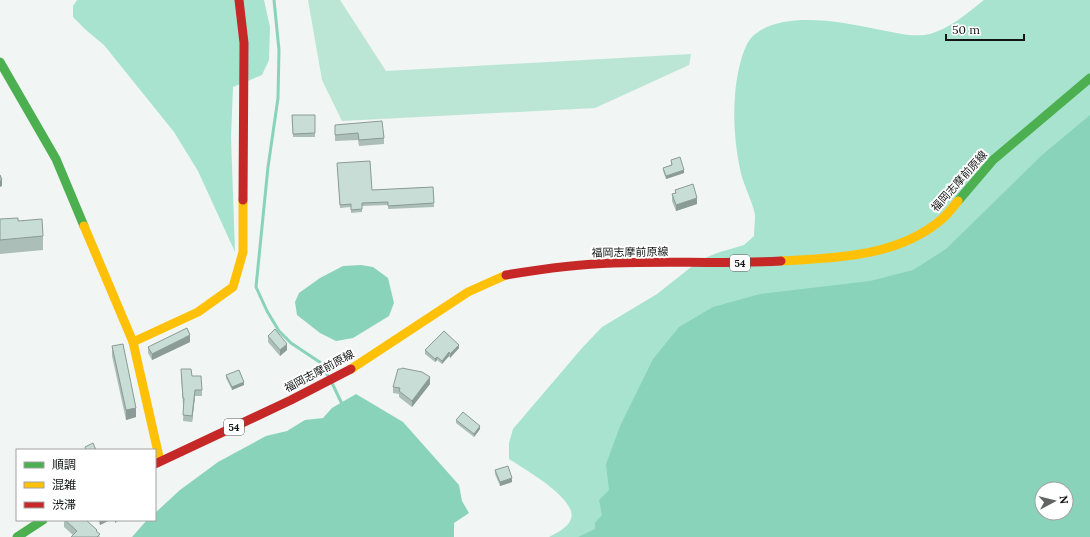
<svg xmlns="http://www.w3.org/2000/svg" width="1090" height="537" font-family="Lora,'Noto Sans JP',serif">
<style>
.green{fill:#bbe5d5}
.forest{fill:#a8e3cf}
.water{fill:#8ad3bb;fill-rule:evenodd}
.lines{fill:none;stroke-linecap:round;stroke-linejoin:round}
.stream{stroke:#8ad3bb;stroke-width:3}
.fast{stroke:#4caf50;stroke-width:9}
.slow{stroke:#ffc107;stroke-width:9}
.jam{stroke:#c62828;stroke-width:9}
.wall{fill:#abbeb7}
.shaded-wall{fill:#8b9b95}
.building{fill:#c7ddd5;stroke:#8b9b95}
.labels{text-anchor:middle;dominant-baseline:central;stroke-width:4;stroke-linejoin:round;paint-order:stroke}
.shield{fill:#fff;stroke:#5a5c5a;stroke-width:1}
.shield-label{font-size:10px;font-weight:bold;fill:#131614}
.street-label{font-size:11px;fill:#131614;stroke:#fff}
</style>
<rect width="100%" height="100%" fill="#f1f5f3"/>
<polygon class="green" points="308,0 340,0 386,71 691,54 689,65 595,108 342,121 322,80"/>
<g class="forest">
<polygon points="77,0 264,0 270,27 269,60 262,75 233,87 231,137 235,252 198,171 174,132 104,45 86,30 73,17 73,6"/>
<path d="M984,0H1090V198L654,537H549C556,533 568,528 571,519C578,499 524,469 509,459V443L513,429L582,348L602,327L657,294L700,260L717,253L744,245L754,236C754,230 755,222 755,215C752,199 743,185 740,169C735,145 733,120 735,96C736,81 741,47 753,36C782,10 841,22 876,29C893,32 913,38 930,34C951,28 967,13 984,0Z"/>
</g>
<g class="water">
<path d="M1090,115V537H578L595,529V523L602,515L599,500L609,490L606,464L621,424L653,359L679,327L713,307L760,294L870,281L913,270L946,249L1042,155ZM1042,489H1066V513H1042Z"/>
<polygon points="361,265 373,267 388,278 394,303 389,316 353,338 336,341 320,333 297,315 295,302 299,293 320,278 343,266"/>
<polygon points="356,394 403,422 459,485 462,501 469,513 454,523 454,537 132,537 147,520 155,520 155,513 180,490 218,462 266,436 287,431 305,420 323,418 332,408"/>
</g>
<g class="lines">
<g class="stream">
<polyline points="274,0 279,50 278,98 268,167 256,287 267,311 279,331 291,343 321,363 329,378"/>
<polyline points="332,383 343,406"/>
</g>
<g class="fast">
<polyline points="0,62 56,159 84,226"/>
<polyline points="958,201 993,160 1090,78"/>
<polyline points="17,537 43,520"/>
</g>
<g class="slow">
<polyline points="84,226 133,342 160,461"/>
<path d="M781,261C836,258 898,257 942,219C948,214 953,207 958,201"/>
<polyline points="133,342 198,312 233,287 243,252 243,200"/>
<polyline points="351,369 468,292 506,275"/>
</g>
<g class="jam">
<polyline points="239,0 244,43 243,200"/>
<path d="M506,275C542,269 577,264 613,263C669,261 725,264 781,261"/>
<polyline points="155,464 291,400 351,369"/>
</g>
</g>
<g class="wall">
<polygon points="292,115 315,115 315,137 293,137"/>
<polygon points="335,125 384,138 384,144 359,146 358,140 335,141"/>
<polygon points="671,160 684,173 666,179 663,171 663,168 671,165"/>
<polygon points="337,163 372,190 433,187 434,207 388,209 388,205 362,206 362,212 351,213 351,207 340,208"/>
<polygon points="675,190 697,204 676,211 672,201 672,194 675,193"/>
<polygon points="0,219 18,221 43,236 43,250 0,254"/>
<polygon points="268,336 287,350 280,356 268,342"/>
<polygon points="190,342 152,360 148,353 148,347"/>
<polygon points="112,346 136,417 126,420 112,356"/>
<polygon points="459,348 450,358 449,356 442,364 437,360 435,362 425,354 425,350"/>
<polygon points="181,375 192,376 202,390 202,396 195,396 192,422 183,421 184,405 183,405"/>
<polygon points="226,375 244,385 232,390 226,378"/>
<polygon points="430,384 412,407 399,397 399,394 393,393 393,387"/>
<polygon points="456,420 480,429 474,437 456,423"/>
<polygon points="495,470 512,482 500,486 495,474"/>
<polygon points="64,520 86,520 97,532 100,537 73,535 64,527"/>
<polygon points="98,520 110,520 100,525"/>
</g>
<g class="shaded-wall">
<polygon points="684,170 684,173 666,179 666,176"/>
<polygon points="2,180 2,186 0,187 0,181"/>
<polygon points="697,198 697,204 676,211 676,205"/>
<polygon points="190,335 190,342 152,360 152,354"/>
<polygon points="287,344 287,350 280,356 280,350"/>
<polygon points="459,345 459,348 450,358 450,354"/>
<polygon points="449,352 449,356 442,364 442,361"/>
<polygon points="437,357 437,360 435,362 435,359"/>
<polygon points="430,377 430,384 412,407 412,401"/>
<polygon points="244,382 244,385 232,390 232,387"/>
<polygon points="195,390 195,396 192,422 192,416"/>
<polygon points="136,408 136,417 126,420 126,410"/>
<polygon points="480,426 480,429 474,437 474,434"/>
<polygon points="512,478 512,482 500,486 500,482"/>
<polygon points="100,520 110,520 100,525"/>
<polygon points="115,520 119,520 115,523"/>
</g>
<g class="building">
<polygon points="292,115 315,115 315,133 293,134"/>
<polygon points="382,121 384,138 359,140 358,133 335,135 335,125"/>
<polygon points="680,157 684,170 666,176 663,168 672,165 671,160"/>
<polygon points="370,161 372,190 433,187 434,203 388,206 388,202 362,203 362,209 351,210 351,204 340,205 337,163"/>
<polygon points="0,175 2,180 0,181"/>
<polygon points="693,184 697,198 676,205 672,194 676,193 675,190"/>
<polygon points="18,218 18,221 42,219 43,236 0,240 0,219"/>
<polygon points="187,328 190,335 152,354 148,347"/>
<polygon points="275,329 287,344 280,350 268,336"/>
<polygon points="444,331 459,345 450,354 449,352 442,361 437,357 435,359 425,350"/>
<polygon points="123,344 136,408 126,410 112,346"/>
<polygon points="402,368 422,372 430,377 412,401 399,391 400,388 393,387 398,369 401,369"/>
<polygon points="181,369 191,369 192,376 201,376 202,390 195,390 192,416 183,415 184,398 183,398"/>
<polygon points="239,370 244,382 232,387 226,375"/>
<polygon points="463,412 480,426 474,434 456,420"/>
<polygon points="93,443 96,450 86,450 85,447"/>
<polygon points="508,466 512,478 500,482 495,470"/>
<polygon points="65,520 86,520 97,530 96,531 100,534 97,537 71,537 77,531"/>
</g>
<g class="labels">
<g class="shield">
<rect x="730" y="255" width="20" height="16" rx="3"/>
<rect x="224" y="419" width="20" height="16" rx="3"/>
</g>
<g class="shield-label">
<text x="740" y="263">54</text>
<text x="234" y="427">54</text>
</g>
<g class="street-label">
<text transform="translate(959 181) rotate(-48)">福岡志摩前原線</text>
<text transform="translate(630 252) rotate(-1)">福岡志摩前原線</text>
<text transform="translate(319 371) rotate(-28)">福岡志摩前原線</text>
</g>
</g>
<rect x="16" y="449" width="140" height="72" fill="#ffffff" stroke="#a1a2a1"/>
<rect x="24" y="462" width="20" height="6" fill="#4caf50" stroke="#a1a2a1"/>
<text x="52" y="469" font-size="12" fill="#131614">順調</text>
<rect x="24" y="482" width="20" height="6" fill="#ffc107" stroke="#a1a2a1"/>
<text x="52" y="489" font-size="12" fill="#131614">混雑</text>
<rect x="24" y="502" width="20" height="6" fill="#c62828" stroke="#a1a2a1"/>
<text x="52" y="509" font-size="12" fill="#131614">渋滞</text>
<g transform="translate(1054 501) rotate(83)"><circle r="19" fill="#ffffff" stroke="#a1a2a1"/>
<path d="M0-3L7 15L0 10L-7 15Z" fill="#616462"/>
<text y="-6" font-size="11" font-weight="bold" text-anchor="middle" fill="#131614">N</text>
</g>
<path d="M946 34v6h78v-6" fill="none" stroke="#131614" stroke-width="2"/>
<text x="952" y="34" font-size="12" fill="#131614" stroke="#ffffff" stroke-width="3" paint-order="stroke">50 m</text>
</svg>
